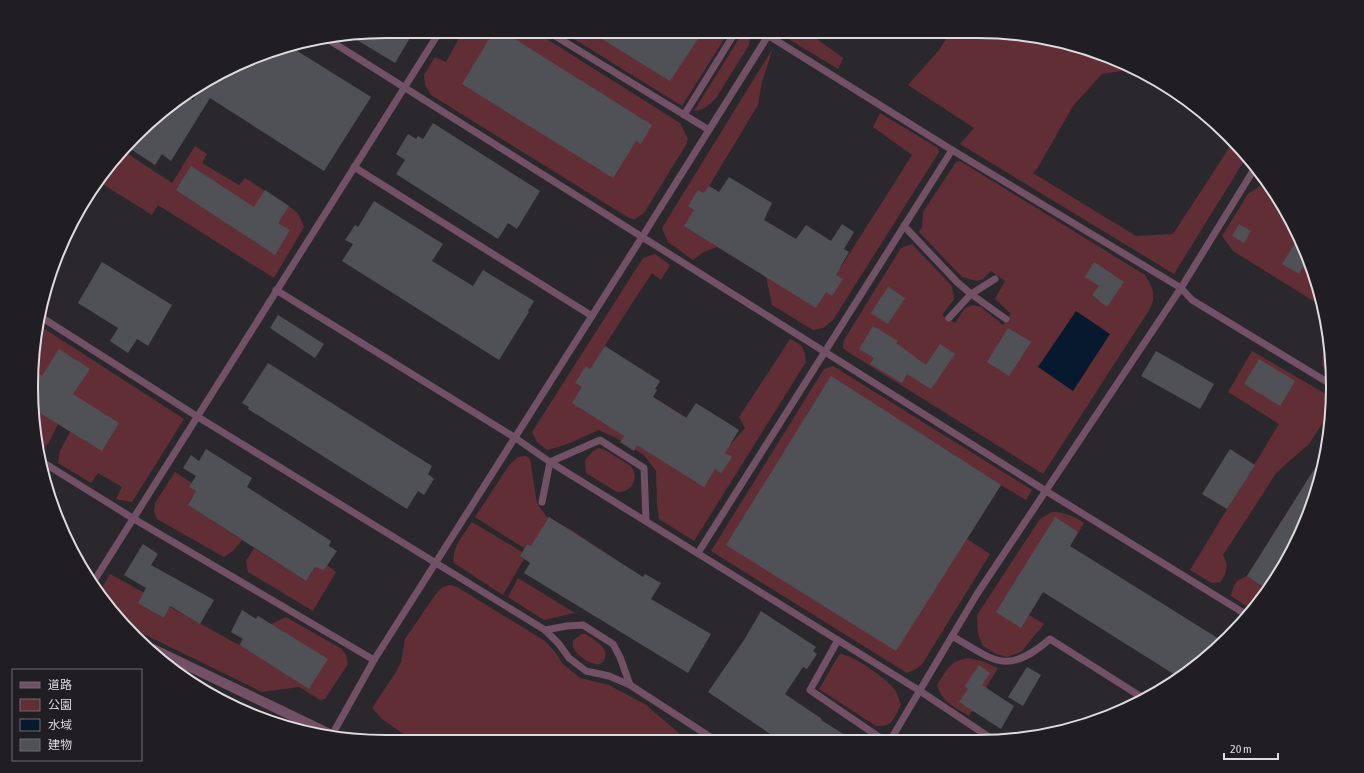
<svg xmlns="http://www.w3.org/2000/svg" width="1364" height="773" font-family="'Asap Condensed','Noto Sans JP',sans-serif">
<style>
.green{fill:#622e35}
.water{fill:#06192e}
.building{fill:#505156}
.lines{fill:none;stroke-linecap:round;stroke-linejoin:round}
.service{stroke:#725065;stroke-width:7}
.minor{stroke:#725065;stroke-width:10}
.tertiary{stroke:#725065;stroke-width:10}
.rim{fill:none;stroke:#dddbde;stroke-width:2}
</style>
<rect width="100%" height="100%" fill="#2a282c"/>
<g class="green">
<polygon points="463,31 534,31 680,123 688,139 686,145 644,213 635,219 629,218 431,95 425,85 424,75 435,57 446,62"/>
<polygon points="561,31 725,31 726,36 682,106"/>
<polygon points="784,31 807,32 843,58 838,69 782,35"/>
<polygon points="950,32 1001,32 1092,50 1134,69 1102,74 1073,106 1037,169 1033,173 1136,236 1173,234 1233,142 1247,156 1174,274 960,144 974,128 908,85 940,49"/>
<path d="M740,37H748L750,40L749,45L716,98C709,105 704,110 694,111Z"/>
<polygon points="773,48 762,82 758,105 709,186 841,267 912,155 873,127 880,113 938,148 939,152 833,320 823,328 813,330 772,305 766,277 717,247 704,252 693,260 668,242 662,228"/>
<polygon points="195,146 207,154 202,163 239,185 245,178 293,209 299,215 304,227 274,278 158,205 152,215 101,183 110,169 125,152 172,183"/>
<path d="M960,161L1145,275C1154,290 1157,296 1148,312L1043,474L848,352L843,348L844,340L901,248L912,244L952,286L954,299L942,315L955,323L965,308L973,305L981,307L1003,325L1011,314L995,299L1005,281L991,271L983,279L977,281L962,277L919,232L922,227L923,212L956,162Z"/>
<polygon points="1263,184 1268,184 1296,229 1321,295 1323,307 1233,251 1222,236 1248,194"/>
<path d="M655,254L670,265L661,280L652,273L605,345L598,362L730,445L745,428L739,417L790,339C803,345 805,349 806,362L694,541L659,519L657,505L656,471L644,455L616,438L599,430L565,445L547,450L537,442L532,432L643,258Z"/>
<polygon points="40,326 184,419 132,502 116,499 122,487 98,473 91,483 58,463 60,451 70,432 58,424 48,444 41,450 32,410"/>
<polygon points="1328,341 1332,363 1332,374 1326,371 1322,365 1323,350"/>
<path d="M1252,351L1331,397L1330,421L1326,418L1309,444L1277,472L1223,555C1229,566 1227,571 1221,582L1212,583L1190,570L1279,424L1228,392Z"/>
<polygon points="833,366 1032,490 1026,500 1001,485 967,539 990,554 923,663 916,669 907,673 711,551 824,369"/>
<path d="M599,448L605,450L631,466C640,479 631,493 617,492L586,473L585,460L593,451Z"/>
<polygon points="526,456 530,459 537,503 546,516 573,531 634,572 531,546 527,544 524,548 475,517 510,464 518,457"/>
<path d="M1323,463L1314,501L1285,564L1251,609L1231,596C1234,583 1235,581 1247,576L1308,479L1318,464Z"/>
<polygon points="175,472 192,483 190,487 196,491 188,505 242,540 233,551 224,557 157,519 154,512 155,503"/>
<path d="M1052,512C1065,512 1074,516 1084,523L1029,615L1044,624L1021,652L1007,657L996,654L983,646L978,634L977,615L1040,519Z"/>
<path d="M472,522L522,552L520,556L524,559L503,595L454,563C451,548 464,534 472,522Z"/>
<polygon points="254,548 306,581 315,567 327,565 336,572 313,611 248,572 246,561"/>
<polygon points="110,574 239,645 258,616 271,624 286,617 342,649 346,655 348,664 325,699 320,700 299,687 262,692 123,624 119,621 100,591"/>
<polygon points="518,578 578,615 574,613 544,620 508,597"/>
<polygon points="450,585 457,587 545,641 555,652 563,664 580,678 609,685 646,705 687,740 411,741 408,737 382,719 372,708 396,672 401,662 405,639 438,591 443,587"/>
<path d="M582,634H586C591,638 599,642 603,648C606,651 606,654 605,657C602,674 578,657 574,649C572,646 573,643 573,640Z"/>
<path d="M840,654C855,656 886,678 895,690C898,694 899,700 901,705C894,718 893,727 876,726L819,689L836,660Z"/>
<path d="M968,658L982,661L998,668L969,716C954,707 942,702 937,685C947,670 949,661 968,658Z"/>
</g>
<polygon class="water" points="1076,311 1110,334 1073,391 1038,367"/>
<g class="building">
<polygon points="386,31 414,31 395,63 352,37"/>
<polygon points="494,31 502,31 652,125 641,144 636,141 613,178 462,84"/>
<polygon points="589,31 703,31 670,81"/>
<polygon points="291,47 371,97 324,171 210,98 171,161 162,154 155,165 129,148 170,104 186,96 193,100 198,91 197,90 272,50"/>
<polygon points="433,123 540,191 517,229 508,223 498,239 396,174 405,160 396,154 408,134 416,139 418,136 423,139"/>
<polygon points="191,166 254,207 265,190 289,206 278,223 290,230 275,255 176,190"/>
<polygon points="729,177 772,203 764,220 796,239 806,225 831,241 842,224 854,232 844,249 849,252 836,275 843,279 832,296 826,292 816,308 684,226 694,210 688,206 698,190 704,193 709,186 719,192"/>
<polygon points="374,201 443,244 432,261 473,286 483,270 534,301 528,311 529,312 499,360 342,261 353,244 345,240 355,225 358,227"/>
<polygon points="1239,224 1251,231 1244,243 1232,236"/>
<polygon points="1299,237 1308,260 1299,274 1282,264"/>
<polygon points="102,262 172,305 148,346 137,339 128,353 110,341 118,328 78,303"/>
<polygon points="1094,262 1124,282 1107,307 1092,295 1099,286 1085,277"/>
<polygon points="888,287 905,298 888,324 871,313"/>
<polygon points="278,315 324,344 315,358 270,328"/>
<polygon points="873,326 898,341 896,343 926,365 940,344 955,354 931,389 907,374 902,383 870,364 874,358 859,349"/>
<polygon points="1008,328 1031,342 1009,376 987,362"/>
<polygon points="605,346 660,381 655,389 657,390 653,397 686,418 696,403 739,430 725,453 732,457 721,473 715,469 704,487 637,445 634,451 620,442 624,436 572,403 582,387 575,383 586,366 590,369"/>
<polygon points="59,349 90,369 73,394 119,423 102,451 32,408 36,372 42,376"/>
<polygon points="1156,351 1214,384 1200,409 1141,376"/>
<polygon points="1259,359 1295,381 1280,406 1244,384"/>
<polygon points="268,363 432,466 428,474 434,479 424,495 418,491 407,509 248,409 249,407 242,403"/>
<polygon points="831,376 1001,485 896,651 726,545"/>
<polygon points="206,449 252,478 247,487 331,541 329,546 337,551 324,570 315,567 306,581 188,505 196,491 189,487 196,476 183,468 191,455 199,461"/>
<polygon points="1230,449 1255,465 1227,509 1202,494"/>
<polygon points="1322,457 1324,458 1314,501 1285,564 1267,589 1247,576"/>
<polygon points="549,517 643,577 645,574 661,583 651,599 711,634 688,673 524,573 530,563 520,556 527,544 531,546"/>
<polygon points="1055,517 1078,532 1070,546 1224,642 1180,678 1043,592 1021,628 996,612"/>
<polygon points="143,544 158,554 151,565 214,600 200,624 170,606 164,618 138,603 146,588 124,575"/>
<polygon points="242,610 256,619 258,616 328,659 309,689 240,645 243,639 231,632"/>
<polygon points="761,611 816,647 813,651 817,654 807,669 803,667 785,694 822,719 821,720 853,740 779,740 708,692 744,640"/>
<polygon points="979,665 990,673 982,685 1014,706 1001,729 959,702 968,689 965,686"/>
<polygon points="1027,667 1041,675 1023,706 1008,697"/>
</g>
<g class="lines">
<g class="service">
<polyline points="547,31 709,130"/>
<polyline points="761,31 952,150 1181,288 1192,300 1332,385"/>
<polyline points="329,40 1046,491 1247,615"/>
<polyline points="684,115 736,31"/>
<polyline points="354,167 592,316"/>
<polyline points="904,226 957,282 971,294 1006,319"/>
<polyline points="276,290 514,437 550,462 920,691 992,739"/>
<polyline points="41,317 198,417 545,630 559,644 569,658 586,671 609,676 630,685 715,740"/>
<polyline points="949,318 971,294 995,279"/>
<polyline points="44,463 134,519 374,660"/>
<polyline points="542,502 550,462 600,440 644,468 646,521"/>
<polyline points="698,553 952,150"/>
<polyline points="94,581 440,31"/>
<polyline points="545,630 567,626 583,625 613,644 620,657 630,685"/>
<path d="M952,636C995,661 1007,676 1050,639L1143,698"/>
<polyline points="838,640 810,690 882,739"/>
<polyline points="332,735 374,660 642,237 771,31"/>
<polyline points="891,739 977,594 1181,288 1256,166"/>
</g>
<polyline class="minor" points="153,649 332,735"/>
<polyline class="tertiary" points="331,736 332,735 336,737"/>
</g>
<path d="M0 0H1364V773H0ZM386 38H978A348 348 0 0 1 1326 386V387A348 348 0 0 1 978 735H386A348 348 0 0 1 38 387V386A348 348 0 0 1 386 38Z" fill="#201e22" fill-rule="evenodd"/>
<path class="rim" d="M386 38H978A348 348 0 0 1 1326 386V387A348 348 0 0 1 978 735H386A348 348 0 0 1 38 387V386A348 348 0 0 1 386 38Z"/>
<rect x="12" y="669" width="130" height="92" fill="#201e22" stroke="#6c6a6d"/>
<rect x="20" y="682" width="20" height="6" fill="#725065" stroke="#6c6a6d"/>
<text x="48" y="689" font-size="12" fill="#dddbde">道路</text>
<rect x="20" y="699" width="20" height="12" fill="#622e35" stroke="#6c6a6d"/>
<text x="48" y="709" font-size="12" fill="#dddbde">公園</text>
<rect x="20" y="719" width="20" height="12" fill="#06192e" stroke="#6c6a6d"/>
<text x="48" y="729" font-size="12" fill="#dddbde">水域</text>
<rect x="20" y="739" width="20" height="12" fill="#505156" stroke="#6c6a6d"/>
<text x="48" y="749" font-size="12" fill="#dddbde">建物</text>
<path d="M1224 753v6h54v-6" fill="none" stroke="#dddbde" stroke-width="2"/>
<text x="1230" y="753" font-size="12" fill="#dddbde" stroke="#201e22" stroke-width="3" paint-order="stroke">20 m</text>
</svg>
